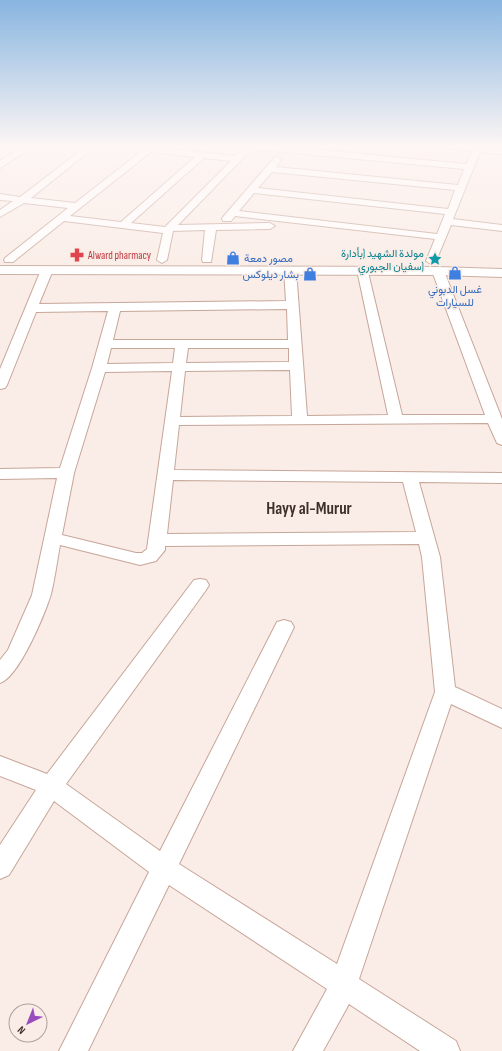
<svg xmlns="http://www.w3.org/2000/svg" width="502" height="1051" font-family="'Sofia Sans Condensed',Vazirmatn,sans-serif">
<style>
.lines{fill:none;stroke-linecap:round;stroke-linejoin:round}
.minor-casing{stroke:#c6a699;stroke-width:2}
.major-casing{stroke:#c6a699;stroke-width:2}
.minor{fill:#fff;fill-rule:evenodd}
.major{fill:#fff;fill-rule:evenodd}
.labels{text-anchor:middle;dominant-baseline:central;stroke-width:3;stroke-linejoin:round;paint-order:stroke}
.far-culture-label{font-size:11px;fill:#0d838f;stroke:#faece6;text-anchor:end}
.far-health-label{font-size:11px;fill:#be3a42;stroke:#faece6;text-anchor:start}
.far-shop-label{font-size:11px;fill:#366cbe;stroke:#faece6;text-anchor:start}
.district-label{font-size:17px;font-weight:bold;fill:#3d302a;stroke:#faece6}
</style>
<rect width="100%" height="100%" fill="#faece6"/>
<g class="lines">
<g class="minor-casing">
<g id="minor">
<polygon points="25,145 35,145 0,168 0,161"/>
<path d="M88,145H97L31,198L75,203L143,150L135,145L235,156L246,145H269L466,164L472,151L432,147L428,145H462L502,148V154L480,152L453,219L502,225V231L451,225L436,261L431,264L426,261L435,239L235,216L231,221H223L222,219L223,217L274,158L277,157L281,160L276,167L458,185L464,169L252,149L178,225L270,223L275,226L270,229L216,230L211,262H203L202,260L205,230L173,231L167,260L162,263L157,260L163,233L64,221L13,262H5L4,260L5,258L68,208L24,203L0,217V210L13,201L0,200V194L20,197ZM151,152L195,157L121,222L70,216ZM204,158L231,161L165,227L131,223ZM272,172L455,190L448,209L258,188ZM254,193L445,214L437,234L239,211Z"/>
<path d="M47,267L53,270L39,304L286,301L284,270L286,268H294L296,270L307,416L388,415L357,270L359,268H367L402,415H485L432,271L438,268L444,271L502,419V445L497,443L488,423L179,425L174,470L502,473V483L419,482L440,557L455,687L502,709V728L451,704L359,979L456,1041L460,1051H420L349,1004L323,1051H293L327,989L169,885L88,1051H59L149,872L54,801L9,875L0,879V845L36,790L0,776V756L47,774L194,580L200,579L206,580L209,585L206,590L66,784L160,851L277,622L284,620L291,622L294,627L179,864L337,964L435,692L422,557L419,544L165,546V550L156,561L140,565L60,545C57,561 55,578 51,594C45,614 19,677 0,683V660L8,650L32,595L57,478L0,479V469L60,468L92,368L108,311L36,312L7,385L5,388L0,389V369L41,270ZM287,309L288,340H113L120,311ZM111,348H175L173,363L107,364ZM188,348H289V362L186,363ZM290,370L292,416L180,417L185,371ZM172,371L147,549L142,553H136L62,535L74,473L105,372ZM173,480L403,482L416,532L167,534Z"/>
</g>
</g>
<g class="major-casing">
<polygon id="major" points="0,266 438,267 502,269 502,277 438,275 0,274"/>
</g>
<use href="#minor" class="minor"/>
<use href="#major" class="major"/>
</g>
<linearGradient id="sky" x2="0" y2="1"><stop stop-color="#88b5e0"/><stop offset="0.5" stop-color="#fdf6f4"/><stop offset="1" stop-color="#fdf6f4" stop-opacity="0"/></linearGradient>
<rect width="502" height="292" fill="url(#sky)"/>
<defs>
<g id="pharmacy-bare" transform="scale(1.08)"><path d="M-2-6h4v4h4v4h-4v4h-4v-4h-4v-4h4Z" fill="#e0444e" stroke="#faece6" stroke-width="2.5" paint-order="stroke"/></g>
<g id="shop-bare" transform="scale(1.08)"><path d="M-5-2.5h2.3a2.7 3.5 0 0 1 5.4 0H5L5.5 6h-11ZM-1.5-2.5h3a1.5 2.3 0 0 0-3 0Z" fill="#3f7fe0" stroke="#faece6" stroke-width="2.5" paint-order="stroke"/></g>
<g id="sight-bare" transform="scale(1.08)"><path d="M0-6L1.8-2.2L6-1.7L2.9 1.2L3.7 5.4L0 3.3L-3.7 5.4L-2.9 1.2L-6-1.7L-1.8-2.2Z" fill="#0f9aa8" stroke="#faece6" stroke-width="2.5" paint-order="stroke"/></g>
</defs>
<g fill-rule="evenodd">
<use href="#pharmacy-bare" x="77" y="255"/>
<use href="#shop-bare" x="233" y="258"/>
<use href="#sight-bare" x="435" y="259"/>
<use href="#shop-bare" x="455" y="273"/>
<use href="#shop-bare" x="310" y="274"/>
</g>
<g class="labels">
<g class="far-culture-label">
<text x="424" y="253">مولدة الشهيد (بأدارة<tspan x="424" dy="13">سفيان الجبوري)</tspan></text>
</g>
<g class="far-health-label">
<text x="88" y="255">Alward pharmacy</text>
</g>
<g class="far-shop-label">
<text x="244" y="258">مصور دمعة</text>
<text x="299" y="274" text-anchor="end">بشار ديلوكس</text>
<text x="455" y="289" text-anchor="middle">غسل الدبوني<tspan x="455" dy="13">للسيارات</tspan></text>
</g>
<g class="district-label">
<text x="309" y="509">Hayy al-Murur</text>
</g>
</g>
<g transform="translate(28 1023) rotate(223)"><circle r="19" fill="#faece6" stroke="#aea19b"/>
<path d="M0-3L7 15L0 10L-7 15Z" fill="#984cbe"/>
<text y="-6" font-size="11" font-weight="bold" text-anchor="middle" fill="#3d302a">N</text>
</g>
</svg>
